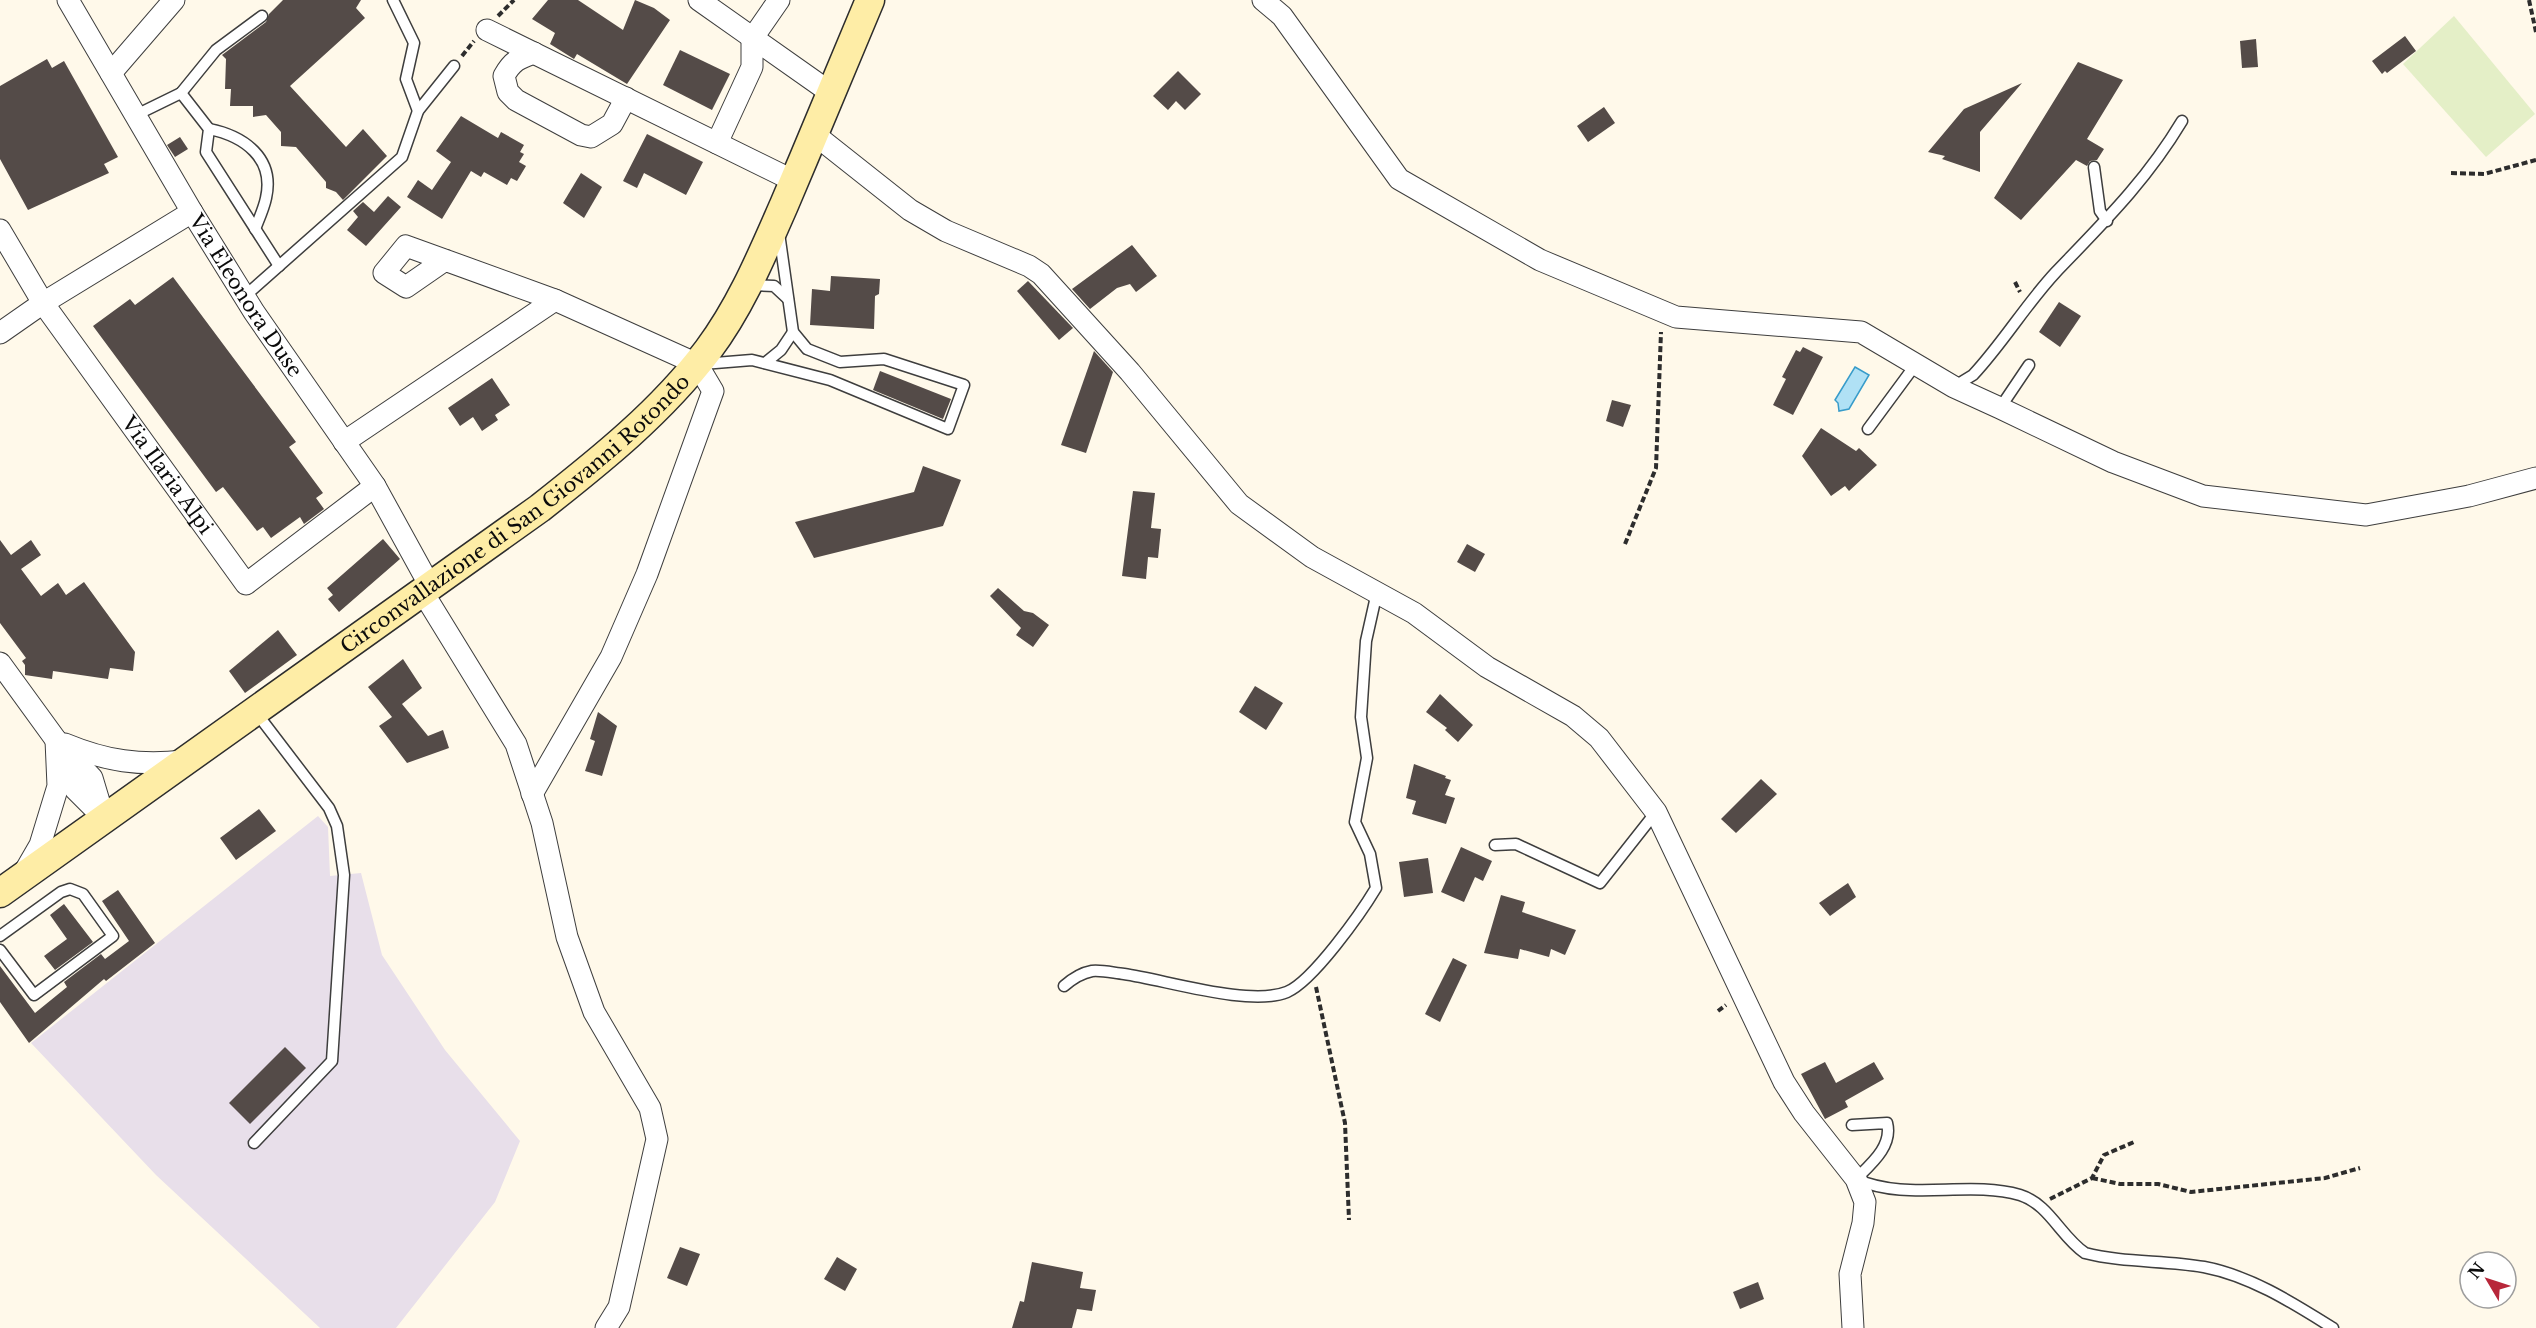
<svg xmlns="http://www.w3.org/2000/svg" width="2536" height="1328" font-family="'Libre Baskerville',serif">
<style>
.industrial{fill:#e8dfea}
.pitch{fill:#e4efc7}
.water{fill:#b0e1f5;stroke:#389cca;stroke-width:1.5}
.building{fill:#544b48}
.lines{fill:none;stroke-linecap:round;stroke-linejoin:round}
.lane-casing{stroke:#3e3e3e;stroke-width:13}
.street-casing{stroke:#3e3e3e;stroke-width:23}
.secondary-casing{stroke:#2d2d2d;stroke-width:31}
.path{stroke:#2d2d2d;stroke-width:4;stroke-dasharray:6 3;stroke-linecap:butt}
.lane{stroke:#fff;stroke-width:10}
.street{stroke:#fff;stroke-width:21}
.secondary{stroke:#feeda6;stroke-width:28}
.labels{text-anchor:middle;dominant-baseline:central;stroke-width:6;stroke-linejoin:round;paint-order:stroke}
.street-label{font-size:20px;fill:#0b0b0b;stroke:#fff}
</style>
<rect width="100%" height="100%" fill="#fff9ea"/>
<polygon class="industrial" points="318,816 328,827 330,876 361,873 382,955 445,1050 520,1141 495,1202 396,1328 320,1328 156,1175 31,1043"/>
<polygon class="pitch" points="2454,16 2535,114 2486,157 2403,64"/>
<polygon class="water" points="1855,367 1869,375 1849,409 1839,411 1838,403 1835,400"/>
<g class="building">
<polygon points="283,0 361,0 356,8 365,18 290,86 346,147 363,129 387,156 343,200 336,192 326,188 326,182 296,147 281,146 281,132 266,115 253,117 253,106 230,106 231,89 225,89 226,59 222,55 266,22 269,14"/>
<polygon points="548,0 578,0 623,30 635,0 654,8 670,20 627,84 577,54 574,59 550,44 555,33 532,19"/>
<polygon points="2405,36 2416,51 2387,73 2385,71 2382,74 2372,61"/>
<polygon points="2256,39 2258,67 2242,68 2240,41"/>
<polygon points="680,50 730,74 712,110 663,85"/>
<polygon points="47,59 52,68 64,61 118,157 104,164 109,173 28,210 0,159 0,86"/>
<polygon points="2078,62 2123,80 2087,139 2104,149 2097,160 2090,161 2087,166 2076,160 2021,220 1994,198"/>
<polygon points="1178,71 1201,94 1185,110 1176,101 1168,110 1153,96"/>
<polygon points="2022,83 1980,132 1980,172 1942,159 1945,156 1928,152 1964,109"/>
<polygon points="1604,107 1615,123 1588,142 1577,126"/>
<polygon points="461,116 498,138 501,132 524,145 520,152 524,154 519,162 526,166 517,181 511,178 507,185 484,172 481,177 471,171 442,219 407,197 418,180 432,190 451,162 436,151"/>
<polygon points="647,134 703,162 686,195 644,173 637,188 623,181"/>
<polygon points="180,137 188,149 175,157 167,145"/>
<polygon points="581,173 602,187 584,218 563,203"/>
<polygon points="388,196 401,207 366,246 347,230 358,217 353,211 363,202 374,212"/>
<polygon points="1132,245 1157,276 1136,292 1130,284 1117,288 1090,309 1072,289"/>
<polygon points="831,276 880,279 879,294 875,296 874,329 810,325 812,289 830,291"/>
<polygon points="173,277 296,442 289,447 323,493 316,498 324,509 304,524 300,517 271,538 263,527 257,531 223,487 216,492 93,326 130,299 135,305"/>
<polygon points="1028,281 1073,328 1059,340 1017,291"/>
<polygon points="2059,302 2081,316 2060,347 2039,332"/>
<polygon points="1803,347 1823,357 1793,415 1773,405 1786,379 1782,377 1796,350 1800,352"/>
<polygon points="1094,351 1113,372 1086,453 1061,445"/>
<polygon points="880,371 951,399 943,419 873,390"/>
<polygon points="492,378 510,405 495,415 498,420 482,431 473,417 460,426 448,408"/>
<polygon points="1612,400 1631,405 1623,427 1606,421"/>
<polygon points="1821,428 1856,451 1859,448 1877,465 1849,491 1845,486 1831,496 1802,456"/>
<polygon points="923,466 961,480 943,526 814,558 795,522 914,492"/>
<polygon points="1133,491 1155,493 1151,528 1161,529 1158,558 1148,557 1146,579 1122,576"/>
<polygon points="383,539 400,559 339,612 328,599 333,595 327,588"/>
<polygon points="0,540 11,555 31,540 41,555 21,569 41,596 58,583 66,595 84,582 135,652 133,671 110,668 108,679 53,671 52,679 25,675 25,665 22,661 26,658 0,623"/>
<polygon points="1467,544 1485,554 1475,572 1457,562"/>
<polygon points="998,588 1024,611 1033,613 1049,625 1033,647 1016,635 1021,628 990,596"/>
<polygon points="278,630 297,655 245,693 229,671"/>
<polygon points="403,659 422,688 402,704 428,736 443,730 449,748 407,763 379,726 392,717 368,687"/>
<polygon points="1255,686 1283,703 1266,730 1239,712"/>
<polygon points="1440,694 1473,725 1458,742 1445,730 1447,728 1426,712"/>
<polygon points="598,712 617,726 602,776 585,771 595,741 590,739"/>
<polygon points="1414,764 1446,776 1445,778 1451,780 1445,795 1455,798 1446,824 1412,814 1416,801 1406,798"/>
<polygon points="1761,779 1777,794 1736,833 1721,819"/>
<polygon points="259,809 276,831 236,860 220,838"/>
<polygon points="1461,847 1492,861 1483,881 1475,877 1464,902 1441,892"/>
<polygon points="1428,858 1433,893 1404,897 1399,862"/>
<polygon points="1848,883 1856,897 1830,916 1819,903"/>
<polygon points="118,890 155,943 106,981 104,979 29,1043 0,1002 0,966 35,1013 67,987 64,982 101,954 105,959 129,941 102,901"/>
<polygon points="1501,895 1525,902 1522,912 1576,930 1565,955 1551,949 1549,957 1520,949 1518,959 1484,953"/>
<polygon points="64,904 93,942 55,970 44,956 67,939 50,915"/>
<polygon points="1453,958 1467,965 1440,1022 1425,1014"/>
<polygon points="285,1047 306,1068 250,1124 229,1103"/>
<polygon points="1825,1062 1836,1083 1874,1062 1884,1079 1845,1101 1848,1107 1825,1119 1801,1074"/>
<polygon points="680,1247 700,1254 687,1286 667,1278"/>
<polygon points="837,1257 857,1269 845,1291 824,1279"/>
<polygon points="1032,1262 1083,1272 1080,1288 1096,1290 1092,1311 1077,1309 1072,1328 1012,1328 1020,1301 1024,1302"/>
<polygon points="1758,1282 1764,1299 1740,1309 1733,1292"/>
</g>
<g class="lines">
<g class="lane-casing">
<g id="lane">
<polyline points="393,0 414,43 406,79 418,111"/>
<polyline points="181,93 216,50 262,16"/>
<polyline points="136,115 181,93 209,129 206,152 279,266"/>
<path d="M209,129C244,136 275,158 266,198C264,208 259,219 255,229"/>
<polyline points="2094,167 2100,211 2107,221"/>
<polyline points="749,285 774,286 788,299"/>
<polyline points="245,296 402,157 418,111 454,66"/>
<polyline points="765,363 781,350 793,332"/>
<polyline points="703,364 752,360 830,380 948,429 964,385 884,359 840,362 807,349 793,332 779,233"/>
<path d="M1955,386L1973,375C2003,343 2026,304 2056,272C2104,222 2146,181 2182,121"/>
<polyline points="2000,408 2029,365"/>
<polyline points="1868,429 1916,364"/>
<polyline points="1495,845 1516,844 1600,883 1656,812"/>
<polyline points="0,936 61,892 70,889 83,894 113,936 34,995 0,950"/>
<path d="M1064,986C1072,979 1081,973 1092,971C1102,970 1114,973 1124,974C1166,980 1250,1007 1287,992C1313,981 1361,913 1376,888L1370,854L1355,822L1367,758L1361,717L1366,641L1377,592"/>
<path d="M1852,1125L1887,1123C1893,1146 1871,1164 1856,1179C1907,1202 1968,1180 2020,1195C2049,1204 2061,1237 2085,1253C2123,1263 2165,1260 2204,1267C2251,1276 2293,1303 2333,1328"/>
<polyline points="254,1143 332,1061 344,875 337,826 329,808 255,711"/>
</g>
</g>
<g class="street-casing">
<g id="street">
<path id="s1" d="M68,0L192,212L254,312L375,486L430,586"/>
<polyline points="699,0 831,93"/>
<polyline points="1263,0 1282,16 1399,179 1540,260 1676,317 1861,332 1954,387 2000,408 2113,462 2203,496 2366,515 2469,496 2536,478"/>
<polyline points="487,30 794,181"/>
<path d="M534,53C519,58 512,61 504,76L508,92L516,100L581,135L591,137L612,124L626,98"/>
<polyline points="111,73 174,0"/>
<polyline points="814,134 910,210 946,231 1029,266 1041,274 1130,372 1239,504 1312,557 1414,613 1487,667 1573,716 1599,738 1656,812 1784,1082 1804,1113 1856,1179 1865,1202 1863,1223 1850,1274 1853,1328"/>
<polyline points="717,143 752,67 752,39 779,0"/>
<path id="s2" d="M0,230L43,303L246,584L375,486"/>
<polyline points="445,260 406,287 384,273 406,246 555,300 697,364 713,391 647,574 611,657 532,794"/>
<polyline points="0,333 43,303 192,212"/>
<polyline points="344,442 555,300"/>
<polyline points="422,591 516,744 542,823 567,937 594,1012 650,1108 657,1139 619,1307 606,1328"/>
<polyline points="0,663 56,740 92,778 104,818"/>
<path d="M65,744C106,761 140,766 184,761"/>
<polyline points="63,758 75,789 104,818"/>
<polyline points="25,871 40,845 58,786 56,740"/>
</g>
</g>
<g class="secondary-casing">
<g id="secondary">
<path id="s3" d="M0,893L540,508C601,460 661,412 708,350C741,306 762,255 784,205C813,137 841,69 870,0"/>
</g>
</g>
<g class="path">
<polyline points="2529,0 2536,32"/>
<polyline points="498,16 514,0"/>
<polyline points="462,56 474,41"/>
<polyline points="2451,173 2484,174 2536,160"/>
<polyline points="2015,282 2020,292"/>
<polyline points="1625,544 1656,468 1661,332"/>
<polyline points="1316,987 1345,1123 1349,1220"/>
<polyline points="1718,1011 1726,1005"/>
<polyline points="2092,1178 2120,1184 2158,1184 2191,1192 2325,1178 2360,1168"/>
<polyline points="2050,1199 2092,1178 2104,1155 2134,1142"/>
</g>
<use href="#lane" class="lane"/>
<use href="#street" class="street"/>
<use href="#secondary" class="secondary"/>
</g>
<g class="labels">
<g class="street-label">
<text stroke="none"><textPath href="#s1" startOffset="345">Via Eleonora Duse</textPath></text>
<text stroke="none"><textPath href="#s2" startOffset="297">Via Ilaria Alpi</textPath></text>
<text stroke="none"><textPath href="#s3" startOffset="640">Circonvallazione di San Giovanni Rotondo</textPath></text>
</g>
</g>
<g transform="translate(2488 1280) rotate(309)"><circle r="28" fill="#ffffff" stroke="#9d9d9d" stroke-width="1.5"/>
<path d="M0-4.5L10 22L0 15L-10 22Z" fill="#b8273a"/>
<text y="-9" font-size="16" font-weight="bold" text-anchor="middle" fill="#0b0b0b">N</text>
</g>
</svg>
